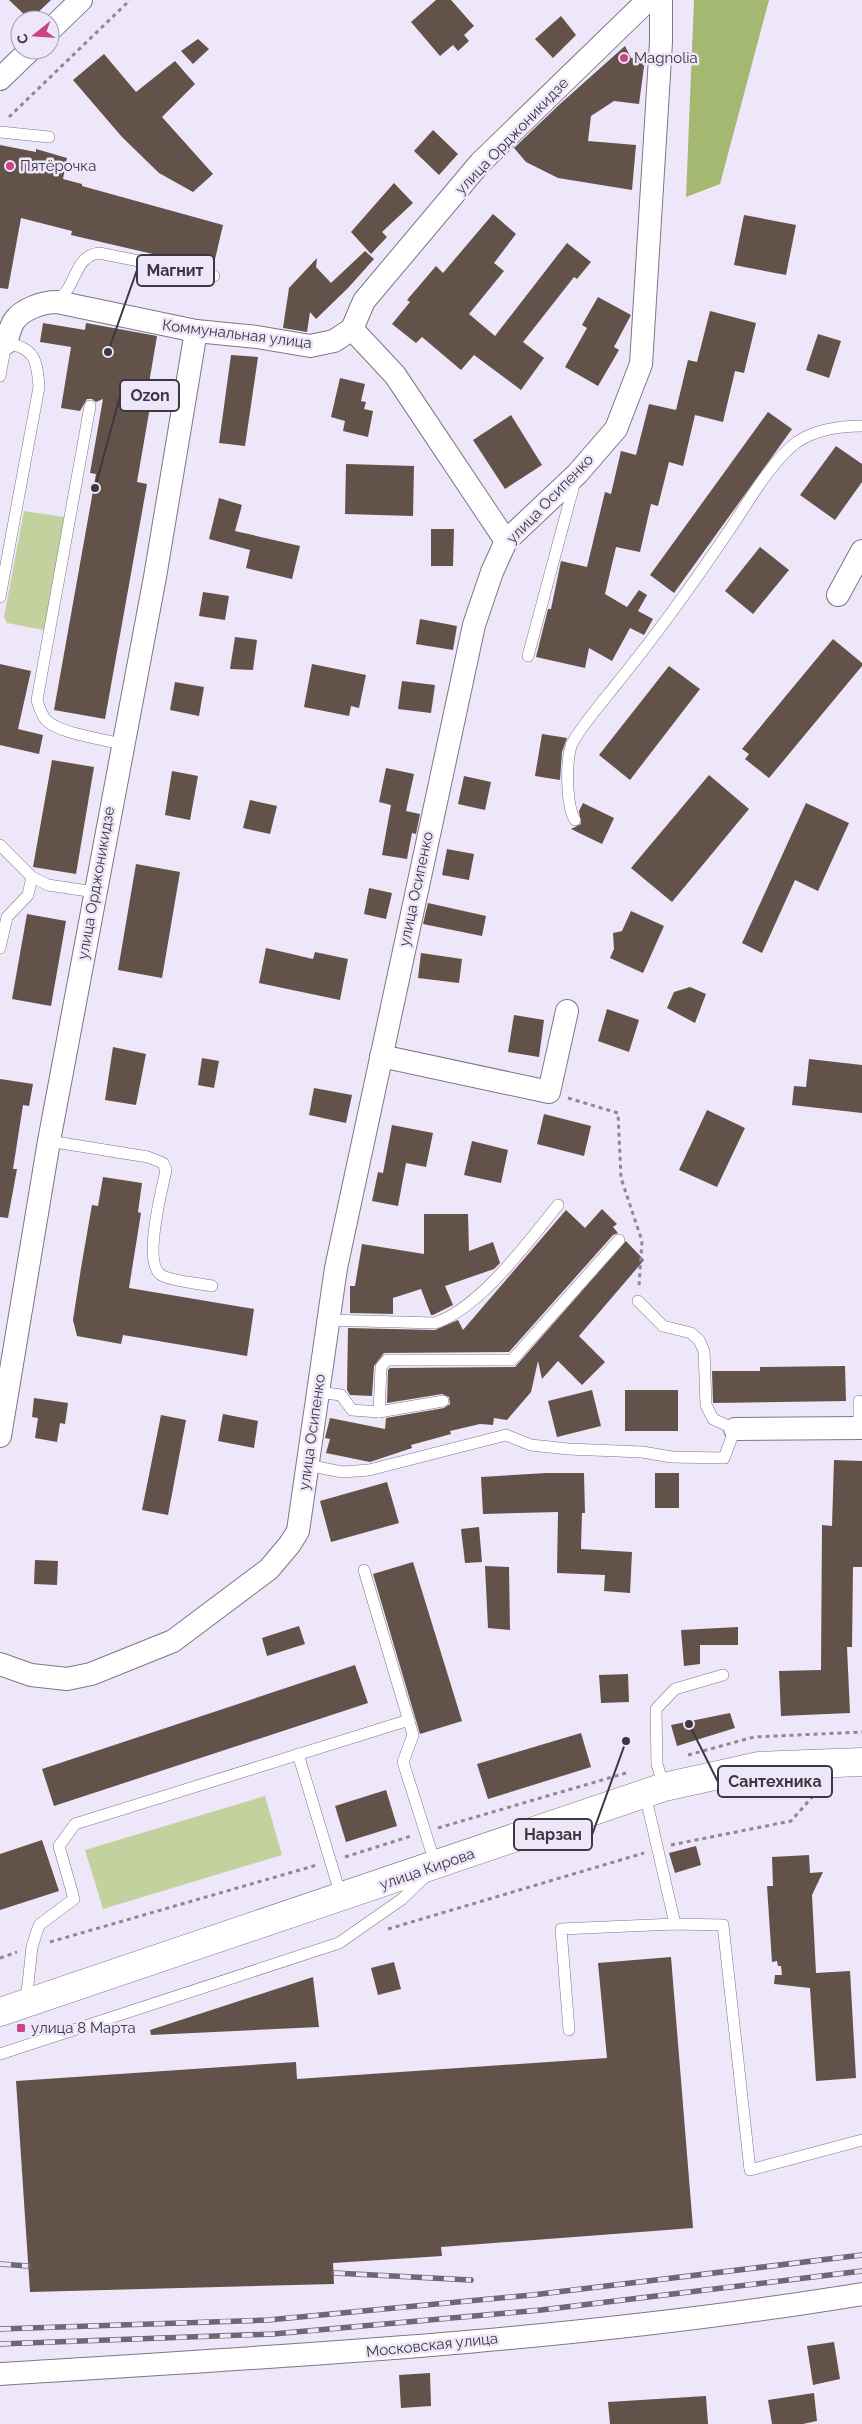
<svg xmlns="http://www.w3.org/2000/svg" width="862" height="2424" font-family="Raleway,sans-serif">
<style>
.green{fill:#c3d19e}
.forest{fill:#a5b871}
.building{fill:#63524a}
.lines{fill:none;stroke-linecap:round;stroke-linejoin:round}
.lane-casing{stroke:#7d7686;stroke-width:12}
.street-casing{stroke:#7d7686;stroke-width:24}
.secondary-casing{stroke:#7d7686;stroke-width:29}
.path{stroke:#8d8894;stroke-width:3;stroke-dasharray:4 4;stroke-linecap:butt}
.lane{stroke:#fff;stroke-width:11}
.street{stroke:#fff;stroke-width:22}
.secondary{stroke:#fff;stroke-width:28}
.rail-casing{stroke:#6d6873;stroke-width:5.5}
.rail{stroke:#eee6f9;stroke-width:4;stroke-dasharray:11;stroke-linecap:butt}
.poi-dot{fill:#cb4586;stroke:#eee6f9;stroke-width:2}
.labels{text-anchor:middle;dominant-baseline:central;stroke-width:5;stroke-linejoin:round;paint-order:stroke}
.poi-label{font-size:15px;fill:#3b383f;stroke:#eee6f9;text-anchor:start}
.street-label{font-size:15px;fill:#3b383f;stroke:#eee6f9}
.leader{fill:none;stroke:#3b383f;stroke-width:2}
.callout-dot{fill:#3b383f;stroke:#eee6f9;stroke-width:2}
.callout{fill:#eee6f9;stroke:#3b383f;stroke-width:2}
.callout-label{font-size:16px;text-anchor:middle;font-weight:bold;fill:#3b383f}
</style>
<rect width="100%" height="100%" fill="#eee6f9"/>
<g class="green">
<polygon points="24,511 64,517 44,630 7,623 4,617"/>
<polygon points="265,1796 282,1855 103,1909 85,1850"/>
</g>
<polygon class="forest" points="694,0 769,0 720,184 686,197"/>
<g class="building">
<polygon points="9,0 51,0 30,20"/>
<polygon points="436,0 451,0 474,26 464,35 469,41 458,51 453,45 440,56 411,22"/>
<polygon points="561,16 576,35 553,58 535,39"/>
<polygon points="198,39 209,49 193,64 181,51"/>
<polygon points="625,46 631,58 645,59 639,104 614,101 591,116 588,141 636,145 632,190 558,178 526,162 514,148 560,104"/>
<polygon points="104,54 136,92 175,61 195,84 162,117 213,174 193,192 159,173 122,137 73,80"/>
<polygon points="433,130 458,154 439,175 414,151"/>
<polygon points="0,145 36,152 36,149 67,158 63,179 82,184 82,186 223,225 213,268 71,235 72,231 21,218 8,289 0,288"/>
<polygon points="394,183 413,203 382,232 387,237 371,254 351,232"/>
<polygon points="493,214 516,234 494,263 504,271 469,314 495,336 567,243 591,262 577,279 574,277 523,342 544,358 521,390 474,355 461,370 422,337 416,343 392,324 410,302 407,300 436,266 443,273"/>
<polygon points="744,215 796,225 786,275 734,265"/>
<polygon points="365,251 374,259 348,288 316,319 310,312 307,332 283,328 289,288 317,258 316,267 331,283"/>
<polygon points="598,297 631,315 614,347 619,350 598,386 565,367 587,328 582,325"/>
<polygon points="710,311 756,323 744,373 735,371 723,422 695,415 683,466 669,462 658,506 651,504 640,552 616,547 605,594 627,607 639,590 647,595 638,611 653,619 644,635 630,628 612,661 589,648 585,668 536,657 548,609 551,609 561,561 587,567 605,492 611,494 621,451 636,455 649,404 676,410 688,360 697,362"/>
<polygon points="43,323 85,330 86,323 157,336 149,383 154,384 137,482 147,484 105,719 54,710 96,474 90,473 103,399 96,402 92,399 87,399 80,411 61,408 71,347 40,342"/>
<polygon points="818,334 841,341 829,378 806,370"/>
<polygon points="231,355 258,357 245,446 219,443"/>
<polygon points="340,378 365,384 361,401 366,402 364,409 373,411 368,437 343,431 345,421 331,417"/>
<polygon points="768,412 792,429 674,593 650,575"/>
<polygon points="511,415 542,465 505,489 473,440"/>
<polygon points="836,446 862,464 862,482 835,520 800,495"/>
<polygon points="346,464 414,466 413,516 345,514"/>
<polygon points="219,498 242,505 235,531 300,546 292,579 246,568 250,550 209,539"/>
<polygon points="431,529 454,529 453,566 431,566"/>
<polygon points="760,547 789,570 753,614 725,591"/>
<polygon points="203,592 229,596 225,620 199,616"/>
<polygon points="420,619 457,626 453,650 416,644"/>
<polygon points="235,637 257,640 253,670 230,669"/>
<polygon points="833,639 862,663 862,666 769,778 745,759 749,754 742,749"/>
<polygon points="0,664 31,671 18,729 43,735 39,754 0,745"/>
<polygon points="312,664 366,675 359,708 351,706 349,716 304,707"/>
<polygon points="669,666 700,689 630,780 599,755"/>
<polygon points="402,681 435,685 431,713 398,709"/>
<polygon points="175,682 204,687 199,716 170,710"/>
<polygon points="542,734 567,738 562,752 560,780 535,776"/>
<polygon points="52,760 94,767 76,874 33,867"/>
<polygon points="386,768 414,774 406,811 420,814 416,834 412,833 407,859 382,855 391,805 379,802"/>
<polygon points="172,771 198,776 190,820 165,815"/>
<polygon points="709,775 749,809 672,902 631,868"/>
<polygon points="464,776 491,782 485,810 458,804"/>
<polygon points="250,800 277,806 270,834 243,828"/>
<polygon points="583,803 614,818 602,844 571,829 581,824 579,811"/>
<polygon points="806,803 849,823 818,891 795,880 762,953 742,943"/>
<polygon points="447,849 474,854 469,880 442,875"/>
<polygon points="136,864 180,872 162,978 118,970"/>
<polygon points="369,888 392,893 386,919 364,914"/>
<polygon points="428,903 486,916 482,936 423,924"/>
<polygon points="631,911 664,926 643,973 610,958 614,949 613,933 622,931"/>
<polygon points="27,914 66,921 51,1006 12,999"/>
<polygon points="266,948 313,959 315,952 348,959 340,1000 259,983"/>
<polygon points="421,953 462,959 459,983 418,978"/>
<polygon points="690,987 706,994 695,1023 667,1008 674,992"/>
<polygon points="607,1009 639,1020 629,1052 598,1041"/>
<polygon points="514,1015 544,1020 539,1057 508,1052"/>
<polygon points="113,1047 146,1054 136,1105 105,1100"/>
<polygon points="202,1058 219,1061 214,1088 198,1085"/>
<polygon points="809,1059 862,1065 862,1113 792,1105 794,1086 806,1087"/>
<polygon points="0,1079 33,1084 29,1106 23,1105 13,1169 17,1169 8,1218 0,1217"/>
<polygon points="314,1088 352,1095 346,1123 309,1115"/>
<polygon points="707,1110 745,1128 717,1187 679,1170"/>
<polygon points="544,1114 591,1126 584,1156 537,1144"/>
<polygon points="392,1125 433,1133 426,1167 406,1163 398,1206 372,1201 378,1172 383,1173"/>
<polygon points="472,1141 508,1150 501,1183 464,1175"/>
<polygon points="103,1177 142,1183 138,1212 141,1213 129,1288 254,1309 247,1356 123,1335 121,1344 77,1336 73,1320 81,1268 92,1205 98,1206"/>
<polygon points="602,1209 617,1224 613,1227 618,1233 613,1235 509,1352 384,1353 374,1366 372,1396 350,1395 347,1390 348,1328 435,1330 458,1320 463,1330 566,1210 585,1228"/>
<polygon points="424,1214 468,1214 469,1251 493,1242 500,1263 494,1269 445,1286 453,1305 433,1315 431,1315 421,1289 393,1298 393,1314 350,1313 350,1286 355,1286 362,1244 424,1254"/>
<polygon points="626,1241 644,1260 579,1336 605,1362 582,1385 558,1361 542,1379 538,1361 531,1392 507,1420 494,1418 493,1425 480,1424 450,1431 451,1434 411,1445 412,1448 370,1462 326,1453 330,1439 325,1438 330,1418 385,1429 386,1418 444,1408 450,1404 449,1397 442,1394 387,1403 388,1370 390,1368 515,1367"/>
<polygon points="845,1366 846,1401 713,1403 712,1371 760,1371 760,1367"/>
<polygon points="592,1390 601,1426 557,1437 548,1401"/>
<rect x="625" y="1390" width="53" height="41"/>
<polygon points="34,1398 68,1403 65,1424 60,1423 57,1442 35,1438 38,1418 32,1417"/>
<polygon points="223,1414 258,1421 254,1448 218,1441"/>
<polygon points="161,1415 186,1420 168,1515 142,1510"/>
<polygon points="834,1460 862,1461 862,1567 853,1567 852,1647 847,1647 850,1713 781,1716 779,1671 821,1670 822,1525 832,1526"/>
<polygon points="547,1473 584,1473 585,1513 582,1513 581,1549 632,1552 630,1593 604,1591 605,1575 557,1573 558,1512 483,1514 481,1477"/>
<rect x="655" y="1473" width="24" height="35"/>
<polygon points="387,1482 399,1523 331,1542 320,1501"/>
<polygon points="479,1527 482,1562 465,1563 461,1529"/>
<polygon points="35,1560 58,1561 57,1585 34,1584"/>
<polygon points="413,1562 462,1721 420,1734 373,1574"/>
<polygon points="485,1566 509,1567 510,1630 488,1628"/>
<polygon points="299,1626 305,1644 267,1656 262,1638"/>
<polygon points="738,1627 738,1645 700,1645 700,1664 684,1666 681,1630"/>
<polygon points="355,1665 368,1703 54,1806 42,1769"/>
<polygon points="628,1674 629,1702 601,1703 599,1675"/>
<polygon points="730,1713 735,1728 677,1746 671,1725"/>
<polygon points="581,1733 591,1767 488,1799 477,1764"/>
<polygon points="386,1790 397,1826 346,1842 335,1806"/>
<polygon points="42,1840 59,1891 0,1910 0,1854"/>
<polygon points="696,1846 701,1865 675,1873 669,1853"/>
<polygon points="809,1855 810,1873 823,1872 812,1895 816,1973 850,1971 856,2078 816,2081 810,1988 774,1984 775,1975 782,1975 781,1966 778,1966 777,1961 772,1962 767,1886 773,1886 772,1857"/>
<polygon points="671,1957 693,2228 441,2247 442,2256 333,2263 334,2284 30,2292 16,2081 296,2062 297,2079 607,2058 598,1963"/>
<polygon points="394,1962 401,1989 378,1995 371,1968"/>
<polygon points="313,1977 319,2027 151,2035 150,2030"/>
<polygon points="834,2342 840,2379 813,2385 807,2346"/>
<polygon points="430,2373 431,2406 401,2408 399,2375"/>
<polygon points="814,2393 817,2421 803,2424 772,2424 768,2400"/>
<polygon points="706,2396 708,2424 610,2424 608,2402"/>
</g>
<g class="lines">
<g class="lane-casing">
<g id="lane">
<polyline points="0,132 49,137"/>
<path d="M57,302C60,298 64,294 67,290C77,276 78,256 99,253L214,276"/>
<path d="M0,376L6,343C35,348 37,360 39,387L0,597"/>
<path d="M90,406L37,700C39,707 41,715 47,721C62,734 102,739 122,744"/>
<polyline points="528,656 575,481"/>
<path d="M575,820C566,805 566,763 571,746C576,732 608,695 618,682C657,634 693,584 728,532C746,506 771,461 797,442C815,430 841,426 862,426"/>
<polyline points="0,845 32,877 48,885 95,892"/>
<polyline points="0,948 7,917 28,895 32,877"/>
<path d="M49,1141L148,1157L163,1163L166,1170C162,1190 141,1267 163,1276C177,1282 197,1283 212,1286"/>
<path d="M327,1320L435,1323C480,1308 528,1242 558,1205"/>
<polyline points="317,1392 341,1395 352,1410 379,1412 443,1401"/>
<polyline points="859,1401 859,1428"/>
<polyline points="379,1412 381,1367 387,1360 512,1360 619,1240"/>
<polyline points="307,1465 342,1472 369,1470 506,1435 531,1445 568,1449 642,1452 672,1457 724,1458 735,1429 713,1419 706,1405 704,1351 699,1340 691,1333 663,1326 638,1301"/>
<polyline points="298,1754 341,1896"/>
<polyline points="664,1787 657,1764 656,1709 675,1689 723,1675"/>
<polyline points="645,1794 675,1924"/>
<polyline points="26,2002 32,1947 39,1925 74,1899 59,1846 75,1824 409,1720"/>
<polyline points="569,2030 561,1929 675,1924 723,1925 750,2170 862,2140"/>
<polyline points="0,2054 339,1943 402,1899 436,1866 403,1762 413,1735 364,1570"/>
</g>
</g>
<g class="street-casing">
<g id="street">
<polyline points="50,30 81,0"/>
<polyline points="0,79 30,50"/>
<polyline points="352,329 364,301 480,163 648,0"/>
<path d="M0,342L6,343C8,337 10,327 14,321C22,309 43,302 57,302L196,331L257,337L310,346L334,341L352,329L395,375L506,541"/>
<polyline points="838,595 862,551"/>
<polyline points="381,1056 549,1092 567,1011"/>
<polyline points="735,1429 862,1428"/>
<polyline points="0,1436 49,1141 155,577 196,331"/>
<polyline points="0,1664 31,1675 67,1679 91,1674 173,1641 269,1569 290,1544 298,1531 336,1268 474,625 492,572 506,541 577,474 616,429 641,364 661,42 661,0"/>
<path d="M0,2374C288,2356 577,2341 862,2294"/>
</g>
</g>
<g class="secondary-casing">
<polyline id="secondary" points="0,2012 664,1787 759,1766 862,1762"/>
</g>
<g class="path">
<polyline points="9,117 130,0"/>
<polyline points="568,1098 618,1113 621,1178 642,1241 639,1286"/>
<polyline points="688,1755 754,1737 862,1732"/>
<polyline points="438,1828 626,1773"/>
<polyline points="671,1845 791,1821 822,1786"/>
<polyline points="345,1857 411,1836"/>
<polyline points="388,1929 644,1853"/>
<polyline points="50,1942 317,1865"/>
<polyline points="0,1958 17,1952"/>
</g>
<use href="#lane" class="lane"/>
<use href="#street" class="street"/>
<use href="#secondary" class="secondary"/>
<g class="rail-casing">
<g id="rail">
<polyline points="0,2264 28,2266"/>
<polyline points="334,2273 471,2280"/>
<polyline points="0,2329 268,2320 532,2295 862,2255"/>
<polyline points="0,2344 273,2334 541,2310 862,2271"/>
</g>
</g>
<use href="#rail" class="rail"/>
</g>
<g class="poi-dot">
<circle cx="624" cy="58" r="5"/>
<circle cx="10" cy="166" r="5"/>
<rect x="16" y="2023" width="10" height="10" rx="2.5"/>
</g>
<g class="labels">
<g class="poi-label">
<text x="634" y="58">Magnolia</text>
<text x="20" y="166">Пятёрочка</text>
<text x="31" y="2028">улица 8 Марта</text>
</g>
<g class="street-label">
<text transform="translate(512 136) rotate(-46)">улица Орджоникидзе</text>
<text transform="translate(237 334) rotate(7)">Коммунальная улица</text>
<text transform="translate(550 499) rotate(-46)">улица Осипенко</text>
<text transform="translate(96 883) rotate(-80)">улица Орджоникидзе</text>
<text transform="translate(416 889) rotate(-78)">улица Осипенко</text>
<text transform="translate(312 1432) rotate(-82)">улица Осипенко</text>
<text transform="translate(427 1869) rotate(-19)">улица Кирова</text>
<text transform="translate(432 2345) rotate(-6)">Московская улица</text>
</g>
</g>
<path class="leader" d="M108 352L137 270M95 488L120 396M689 1724L718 1782M626 1741L592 1835"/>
<g class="callout-dot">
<circle cx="108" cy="352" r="5"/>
<circle cx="95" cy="488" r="5"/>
<circle cx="689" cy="1724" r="5"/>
<circle cx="626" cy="1741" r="5"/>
</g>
<g class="callout">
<rect x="137" y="255" width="77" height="31" rx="5"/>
<rect x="120" y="380" width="59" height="31" rx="5"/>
<rect x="718" y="1766" width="114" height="31" rx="5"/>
<rect x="514" y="1819" width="78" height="31" rx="5"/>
</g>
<g class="callout-label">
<text x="175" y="276">Магнит</text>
<text x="150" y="401">Ozon</text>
<text x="775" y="1787">Сантехника</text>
<text x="553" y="1840">Нарзан</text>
</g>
<g transform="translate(35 35) rotate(253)"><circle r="24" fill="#eee6f9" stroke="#a6a0af"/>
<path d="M0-4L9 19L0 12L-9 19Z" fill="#cb4586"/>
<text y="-8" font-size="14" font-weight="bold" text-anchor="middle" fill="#3b383f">С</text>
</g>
</svg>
